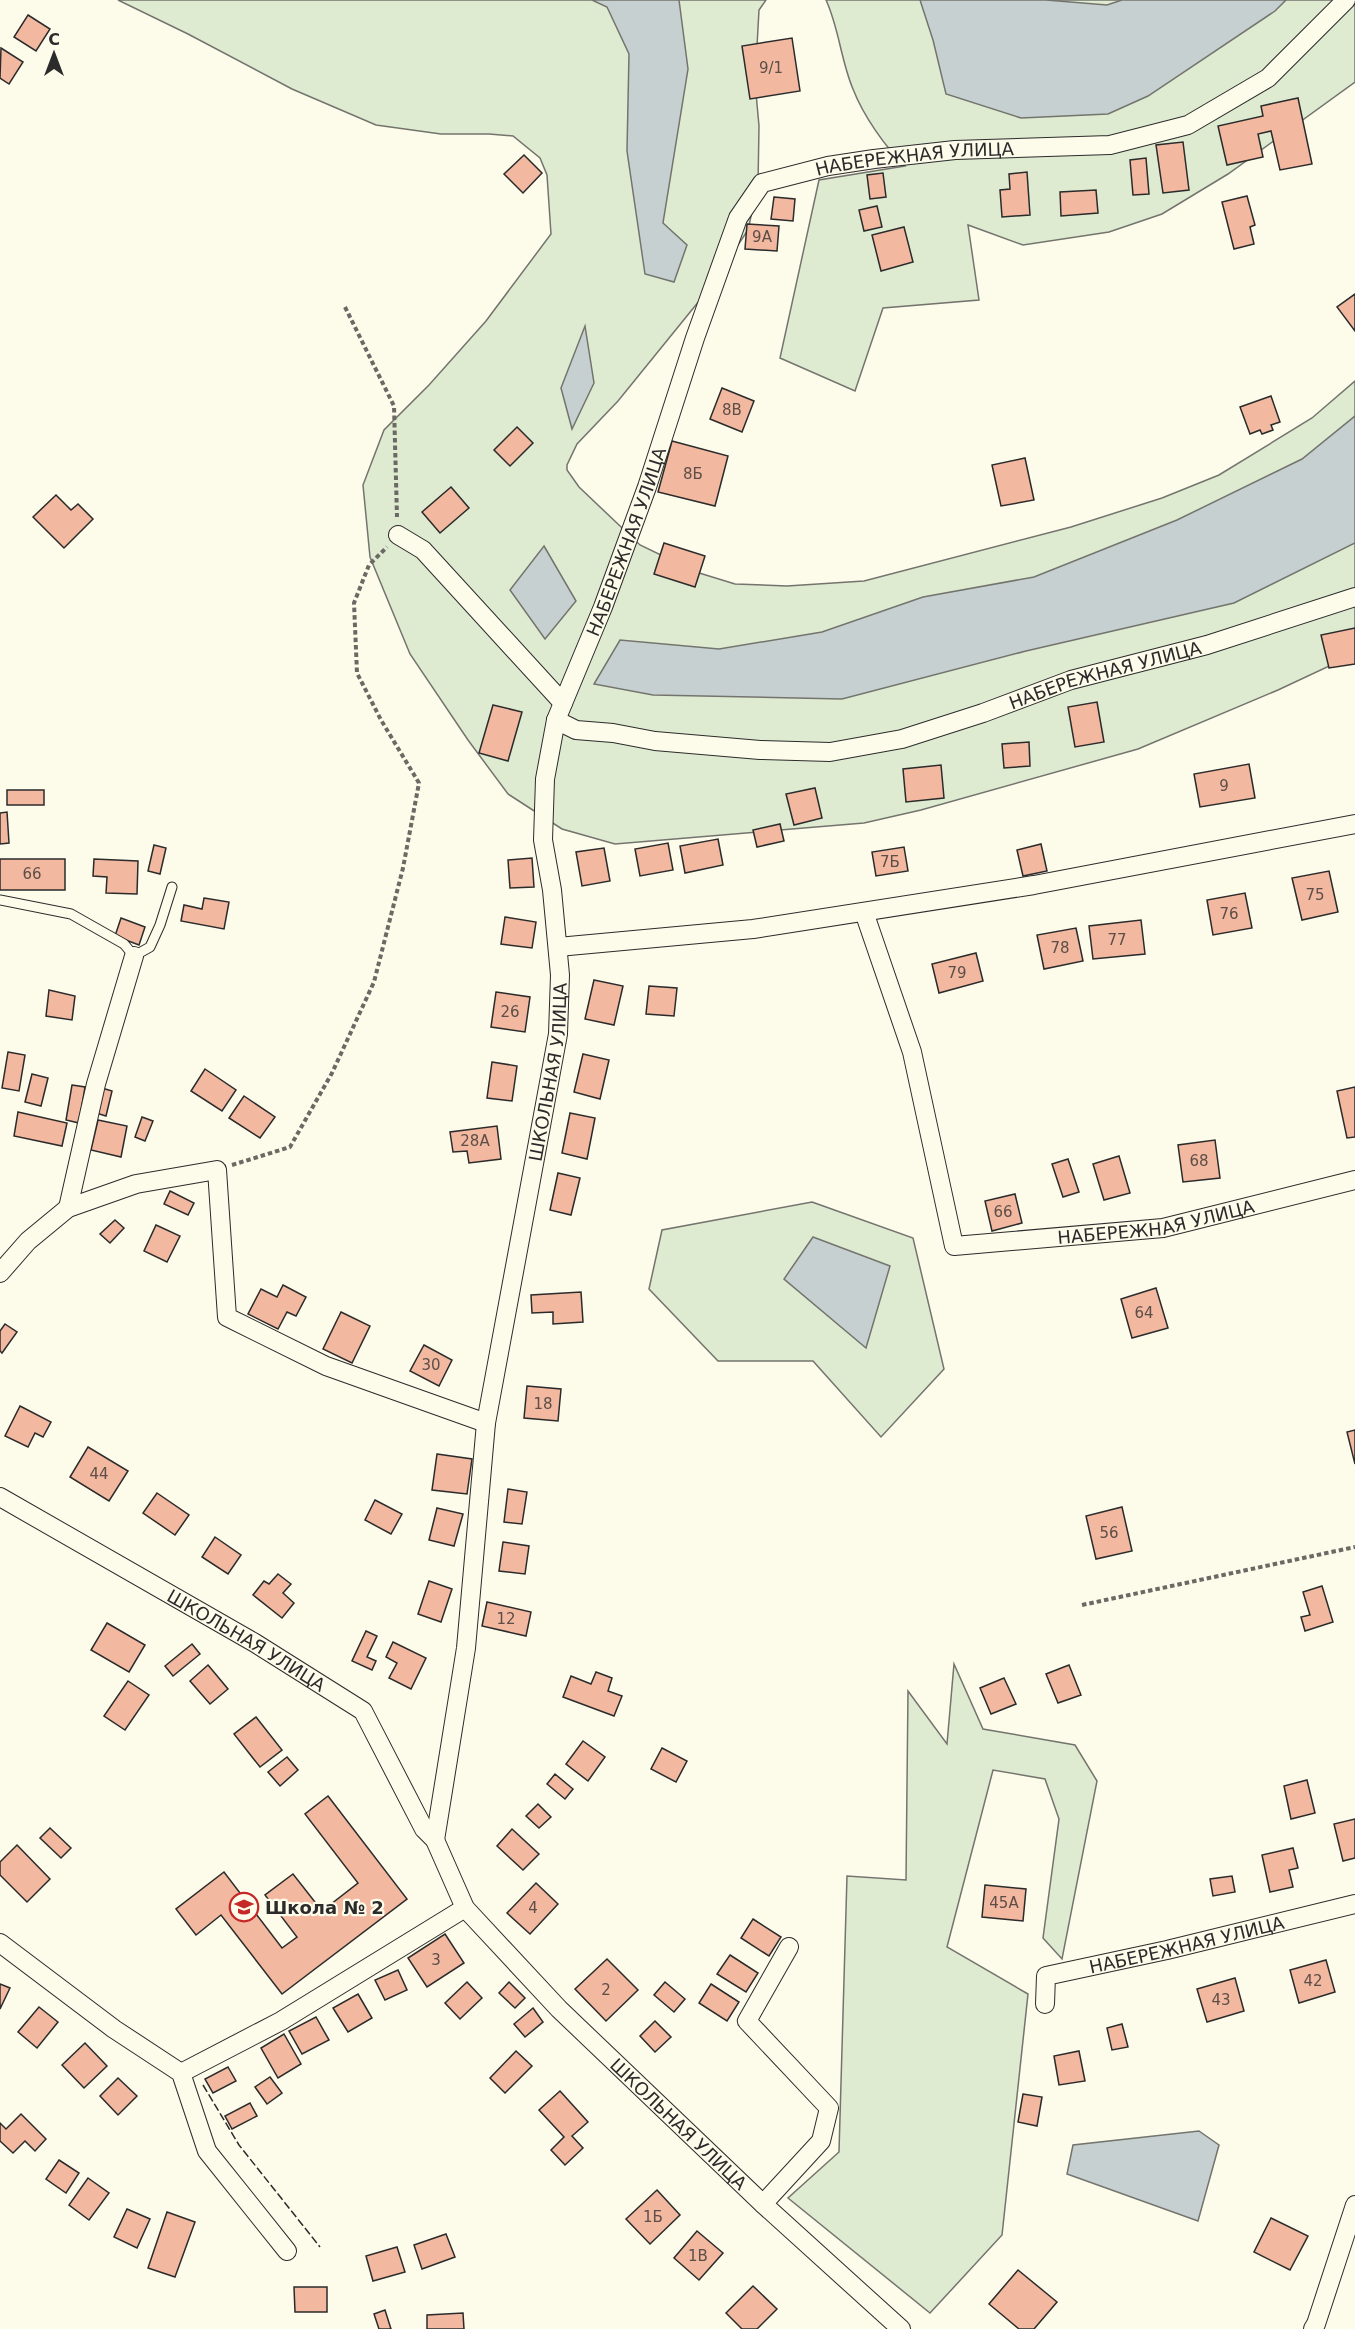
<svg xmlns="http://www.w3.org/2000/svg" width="1355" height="2329" font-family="'DejaVu Sans',sans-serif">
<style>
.green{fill:#deebd1;stroke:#74746e;stroke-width:1.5}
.water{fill:#c7d0d0;stroke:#74746e;stroke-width:1.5}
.building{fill:#f2b8a0;stroke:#2b2b2b;stroke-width:1.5}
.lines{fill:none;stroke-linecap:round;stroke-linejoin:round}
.service-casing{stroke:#2b2b2b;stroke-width:11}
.minor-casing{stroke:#2b2b2b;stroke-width:20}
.path{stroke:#6a6964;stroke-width:4;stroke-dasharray:4.5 3;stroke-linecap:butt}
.service{stroke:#fdfbea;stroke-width:9}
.minor{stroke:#fdfbea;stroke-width:18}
.fence{stroke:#2b2b2b;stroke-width:1.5;stroke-dasharray:8 3;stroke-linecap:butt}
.labels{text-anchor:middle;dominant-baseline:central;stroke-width:4.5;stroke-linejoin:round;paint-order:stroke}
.number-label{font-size:15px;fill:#5d4e48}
.street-label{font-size:18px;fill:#2b2b2b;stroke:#fdfbea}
.poi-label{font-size:18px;font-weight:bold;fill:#2b2b2b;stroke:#fdfbea;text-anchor:start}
</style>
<rect width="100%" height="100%" fill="#fdfbea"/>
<g class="green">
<polygon points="118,0 766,0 759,10 755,82 759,126 758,185 748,230 708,290 618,401 577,444 567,465 567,470 579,487 640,545 696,572 735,584 787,586 864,581 1071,527 1162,498 1219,475 1312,418 1355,381 1355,654 1278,690 1138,749 921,810 864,823 615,844 562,829 508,794 468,740 410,654 370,557 363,485 384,430 429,385 486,321 551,234 547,175 540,158 513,136 489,134 441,134 376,125 292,89 188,34"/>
<path d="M826,0H1355V82L1228,174L1162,214L1109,232L1023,245L968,225L979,300L883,308L855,391L780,358L819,180L905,166C885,147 863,115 853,89C841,61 839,28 826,0Z"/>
<polygon points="812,1202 913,1238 944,1369 881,1437 813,1361 718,1361 649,1289 662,1230"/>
<polygon points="954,1664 983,1729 1075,1745 1097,1781 1062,1959 1043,1938 1059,1819 1045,1779 993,1770 947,1947 1028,1994 1002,2235 930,2313 788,2198 839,2152 847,1876 906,1880 908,1691 947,1744"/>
</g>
<g class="water">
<polygon points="592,0 679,0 688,69 663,223 687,245 674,282 645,274 627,151 629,54 607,7"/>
<polygon points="920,0 1046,0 1107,5 1122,0 1286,0 1275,11 1148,96 1108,114 1021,118 946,94 933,40"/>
<polygon points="585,326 594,383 572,429 561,388"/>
<polygon points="1355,416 1355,543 1234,603 1026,651 842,699 653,695 594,684 620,640 719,649 822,632 923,597 1034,577 1177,520 1302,459"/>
<polygon points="544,546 576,601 545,639 510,590"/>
<polygon points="813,1237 890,1266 866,1348 784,1279"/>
<polygon points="1199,2131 1219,2145 1198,2221 1067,2174 1073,2145"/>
</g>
<g class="building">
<polygon points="28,15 50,29 36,51 14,37"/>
<polygon points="792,38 800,91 750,99 742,46"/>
<polygon points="1,48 23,62 9,84 0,78"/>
<polygon points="1298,98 1312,164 1280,170 1271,131 1258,134 1263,157 1227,165 1218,126 1263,116 1261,106"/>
<polygon points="1183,142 1189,190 1163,193 1156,145"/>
<polygon points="524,155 542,173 523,193 504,174"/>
<polygon points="1146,158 1149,194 1133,195 1130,160"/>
<polygon points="1027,172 1030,215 1002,217 1000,190 1010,189 1009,174"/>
<polygon points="883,173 886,197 870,199 867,175"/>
<polygon points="1096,190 1098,213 1061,216 1060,192"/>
<polygon points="1247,196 1255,225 1250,227 1254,244 1234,249 1222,202"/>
<polygon points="774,197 795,199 793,221 771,219"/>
<polygon points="877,206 882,227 864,231 859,210"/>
<polygon points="747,224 779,226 777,251 745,249"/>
<polygon points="904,227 913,262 881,271 872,235"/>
<polygon points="1355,294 1355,331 1337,307"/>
<polygon points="722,388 754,401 742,432 710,419"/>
<polygon points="1271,396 1280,422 1271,425 1273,430 1262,434 1260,430 1250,434 1240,407"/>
<polygon points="517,427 533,443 510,466 494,450"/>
<polygon points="672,441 728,456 715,506 658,492"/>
<polygon points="1025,458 1034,500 1001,506 992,465"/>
<polygon points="451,487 469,508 440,533 422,512"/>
<polygon points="56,495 71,510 78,504 93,519 64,548 33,517"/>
<polygon points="664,543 705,556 695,587 654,574"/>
<polygon points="1355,628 1355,664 1329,668 1321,635"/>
<polygon points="1097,702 1104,742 1075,747 1068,707"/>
<polygon points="493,705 522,712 508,761 479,753"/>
<polygon points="1029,742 1030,766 1004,768 1002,744"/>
<polygon points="1249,764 1255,798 1200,807 1194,774"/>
<polygon points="941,765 944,798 906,802 903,769"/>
<polygon points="815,788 822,818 794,825 786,794"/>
<rect x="7" y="790" width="37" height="15"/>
<polygon points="7,812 9,843 0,844 0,813"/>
<polygon points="780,824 784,841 757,847 753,830"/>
<polygon points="718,839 723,865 685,873 680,846"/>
<polygon points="668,843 673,870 640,876 635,849"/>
<polygon points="1041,844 1047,871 1023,876 1017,850"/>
<polygon points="154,845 166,848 160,874 148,871"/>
<polygon points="904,847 908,871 876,876 872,852"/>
<polygon points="604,848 610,881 582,886 576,852"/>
<polygon points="532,858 534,887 510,888 508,860"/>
<rect x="0" y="859" width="65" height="31"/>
<polygon points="94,859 138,861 137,894 106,893 107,877 93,876"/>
<polygon points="1329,871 1338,912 1302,920 1292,878"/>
<polygon points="1245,893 1252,928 1213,935 1207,900"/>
<polygon points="204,898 229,902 224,929 181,921 184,905 202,909"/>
<polygon points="505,917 536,922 532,948 501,944"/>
<polygon points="121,918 145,927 139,945 115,936"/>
<polygon points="1141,920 1145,954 1093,959 1089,926"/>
<polygon points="1076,928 1083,961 1044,969 1037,935"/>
<polygon points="976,953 983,981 939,993 932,964"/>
<polygon points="594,980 623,986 614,1025 585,1019"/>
<polygon points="649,986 677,988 674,1016 646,1014"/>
<polygon points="49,990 75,996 72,1020 46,1016"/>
<polygon points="496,992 530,997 525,1032 491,1027"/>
<polygon points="8,1052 25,1055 19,1091 2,1088"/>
<polygon points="583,1054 609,1060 600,1099 574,1092"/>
<polygon points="492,1062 517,1066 512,1101 487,1098"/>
<polygon points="205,1069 236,1090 222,1111 191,1091"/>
<polygon points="32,1074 48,1078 41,1106 25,1102"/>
<polygon points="72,1085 85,1087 79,1123 66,1120"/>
<polygon points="1355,1087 1355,1137 1347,1138 1337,1091"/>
<polygon points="102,1088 112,1091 106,1116 96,1113"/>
<polygon points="244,1096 275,1117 260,1138 229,1118"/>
<polygon points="18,1112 67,1123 62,1146 14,1136"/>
<polygon points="570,1113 595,1118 587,1159 562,1153"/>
<polygon points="142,1117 153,1121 145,1141 135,1137"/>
<polygon points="98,1120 127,1126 121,1157 91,1150"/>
<polygon points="497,1126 501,1159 469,1163 467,1151 453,1152 450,1132"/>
<polygon points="1215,1140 1220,1178 1183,1182 1178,1145"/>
<polygon points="1119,1156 1130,1193 1104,1200 1093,1164"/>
<polygon points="1068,1159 1079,1192 1063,1197 1052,1164"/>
<polygon points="558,1173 580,1178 571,1215 550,1210"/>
<polygon points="170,1191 194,1203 188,1215 164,1204"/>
<polygon points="1015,1194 1022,1223 992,1231 985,1201"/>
<polygon points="115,1220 124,1228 110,1243 100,1234"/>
<polygon points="156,1225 180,1236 167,1262 144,1251"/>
<polygon points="283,1285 306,1297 296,1316 287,1312 278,1329 248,1314 261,1289 277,1297"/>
<polygon points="1156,1288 1168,1328 1132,1338 1121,1299"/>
<polygon points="581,1292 583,1322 553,1324 553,1312 532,1313 531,1295"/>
<polygon points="341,1312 370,1326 352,1363 323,1349"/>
<polygon points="5,1324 17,1332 2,1353 0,1351 0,1331"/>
<polygon points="424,1345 452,1360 439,1386 410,1371"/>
<polygon points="527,1386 561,1389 558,1421 524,1418"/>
<polygon points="20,1406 51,1422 43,1437 35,1433 28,1447 5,1436"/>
<polygon points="1355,1430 1355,1464 1347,1432"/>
<polygon points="88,1447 128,1471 109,1501 70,1477"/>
<polygon points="437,1454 472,1459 467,1494 432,1490"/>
<polygon points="508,1489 527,1492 522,1524 504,1522"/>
<polygon points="157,1493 189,1515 175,1535 143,1513"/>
<polygon points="375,1500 402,1514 391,1534 365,1520"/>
<polygon points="1122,1507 1132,1551 1096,1559 1086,1516"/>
<polygon points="437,1508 463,1514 454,1546 429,1540"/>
<polygon points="215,1537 241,1555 228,1574 202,1557"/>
<polygon points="503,1542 529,1546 525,1574 499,1571"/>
<polygon points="278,1574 291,1584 283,1593 294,1603 282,1618 253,1595 264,1581 269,1584"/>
<polygon points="429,1581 452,1589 441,1622 418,1614"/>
<polygon points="1322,1586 1333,1622 1305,1631 1301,1617 1310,1615 1303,1592"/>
<polygon points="487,1602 531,1612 526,1636 482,1626"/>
<polygon points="107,1623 145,1645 129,1672 91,1650"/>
<polygon points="366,1631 377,1636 367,1657 376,1661 372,1670 352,1661"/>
<polygon points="393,1642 426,1658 411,1689 389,1678 397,1663 386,1657"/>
<polygon points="192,1644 200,1654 173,1676 165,1666"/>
<polygon points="208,1665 228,1689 210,1704 190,1681"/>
<polygon points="1069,1665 1081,1695 1058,1703 1046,1674"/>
<polygon points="596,1672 612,1678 608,1691 622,1696 614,1716 563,1697 571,1676 591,1684"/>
<polygon points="1004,1678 1016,1704 991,1714 980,1688"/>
<polygon points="128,1681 149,1695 125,1730 104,1716"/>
<polygon points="256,1717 282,1750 260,1767 234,1734"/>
<polygon points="583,1741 605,1757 588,1781 566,1764"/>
<polygon points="662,1748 687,1761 676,1782 651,1769"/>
<polygon points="287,1757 298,1770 280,1786 268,1772"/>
<polygon points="555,1774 573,1789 565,1799 547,1784"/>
<polygon points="1307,1780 1315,1813 1291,1819 1284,1786"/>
<polygon points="328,1796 407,1899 282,1994 221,1915 196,1935 176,1909 224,1872 282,1948 297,1937 265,1895 293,1874 322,1911 358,1883 305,1814"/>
<polygon points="538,1804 551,1817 539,1828 526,1816"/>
<polygon points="1355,1819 1355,1858 1343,1861 1334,1824"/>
<polygon points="50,1828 71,1848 61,1858 40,1838"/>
<polygon points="512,1829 539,1854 523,1870 497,1846"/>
<polygon points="17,1845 50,1879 27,1902 0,1875 0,1862"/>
<polygon points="1293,1848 1298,1868 1289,1870 1293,1887 1270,1892 1262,1855"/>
<polygon points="1232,1876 1235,1892 1213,1896 1210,1879"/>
<polygon points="536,1883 558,1904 530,1934 507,1913"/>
<polygon points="985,1885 1026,1889 1023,1921 982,1917"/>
<polygon points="753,1919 781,1937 769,1956 741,1938"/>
<polygon points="445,1934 464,1963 427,1987 408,1958"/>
<polygon points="730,1955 758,1973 746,1992 717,1974"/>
<polygon points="607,1959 638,1990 606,2021 575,1989"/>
<polygon points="1326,1960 1335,1992 1299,2003 1290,1970"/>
<polygon points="398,1970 407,1990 385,2000 375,1980"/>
<polygon points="1235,1978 1244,2011 1207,2022 1197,1989"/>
<polygon points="467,1982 482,1998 460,2019 445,2003"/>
<polygon points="509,1982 525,1998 515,2008 499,1993"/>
<polygon points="665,1982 685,1999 674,2012 654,1995"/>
<polygon points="0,1984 10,1988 0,2009"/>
<polygon points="711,1984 739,2002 727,2021 699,2003"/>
<polygon points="358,1994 372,2018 348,2032 333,2008"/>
<polygon points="39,2007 58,2022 37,2048 18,2032"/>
<polygon points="533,2008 543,2022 525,2037 514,2024"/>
<polygon points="316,2017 329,2040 302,2054 289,2031"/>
<polygon points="655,2021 671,2037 655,2052 640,2036"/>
<polygon points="1122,2024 1128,2047 1112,2050 1107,2028"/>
<polygon points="284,2034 301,2064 278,2078 261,2048"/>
<polygon points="85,2043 107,2066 84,2088 62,2065"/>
<polygon points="516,2051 532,2066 505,2093 490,2078"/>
<polygon points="1079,2051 1085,2081 1059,2085 1054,2056"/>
<polygon points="228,2067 236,2081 213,2093 205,2079"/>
<polygon points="270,2077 282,2093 267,2104 255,2087"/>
<polygon points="118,2078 137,2096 118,2115 100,2096"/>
<polygon points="560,2091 588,2122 572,2136 583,2148 565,2165 551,2150 564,2137 539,2110"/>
<polygon points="1023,2094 1042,2097 1037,2126 1018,2122"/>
<polygon points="250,2103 257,2116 232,2129 225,2116"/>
<polygon points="21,2114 46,2139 35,2151 25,2141 13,2153 0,2141 0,2123 6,2129"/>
<polygon points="59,2160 79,2173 66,2193 46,2179"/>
<polygon points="88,2178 109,2193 89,2220 69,2205"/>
<polygon points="657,2190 680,2215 650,2244 626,2219"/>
<polygon points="127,2209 150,2219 137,2248 114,2237"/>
<polygon points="167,2212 195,2222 175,2277 148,2268"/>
<polygon points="1271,2218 1308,2236 1290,2270 1254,2252"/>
<polygon points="697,2231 723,2253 699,2280 674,2258"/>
<polygon points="446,2234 455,2257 422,2269 414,2245"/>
<polygon points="397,2247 405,2272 373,2281 366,2256"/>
<polygon points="1018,2270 1057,2302 1034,2329 1019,2329 989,2304"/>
<polygon points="753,2286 777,2309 757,2329 742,2329 726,2313"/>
<polygon points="294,2287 327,2287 327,2312 295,2312"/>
<polygon points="385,2310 391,2329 379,2329 374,2314"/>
<polygon points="463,2313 464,2329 427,2329 427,2315"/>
</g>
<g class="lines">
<g class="service-casing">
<polyline id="service" points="0,900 71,914 124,944 134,956 150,947 160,925 172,887"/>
</g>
<g class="minor-casing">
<g id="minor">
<polyline points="398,535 423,550 563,703"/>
<path id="s1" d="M556,720L576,730L613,733L655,741L760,750L830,752L902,739L983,713L1071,680L1207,645L1355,597"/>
<path id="s2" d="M864,912L912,1052L954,1246L1163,1228L1355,1180"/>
<polyline points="558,947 753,929 1034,885 1355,824"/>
<polyline points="68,1208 96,1084 134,956"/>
<polyline points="0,1273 28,1241 68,1208 136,1184 217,1170 227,1317 326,1366 486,1423"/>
<path id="s3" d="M0,1497L255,1643L363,1711L424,1829L435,1840L465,1908L559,2009L763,2204L901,2329"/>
<path id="s4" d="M435,1840L466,1648L486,1423L558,1034L560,975L552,890L543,840L545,779L556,720L603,607L647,487L695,338L738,218L762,183L828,166L874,159L955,150L1110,145L1188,125L1268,78L1346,0"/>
<polyline points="0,1943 114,2029 181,2073 207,2151 287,2251"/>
<path id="s5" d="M1045,2004L1046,1976L1167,1950L1355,1904"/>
<polyline points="181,2073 281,2021 465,1908"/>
<polyline points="763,2204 821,2141 829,2108 747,2021 789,1947"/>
<polyline points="1313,2329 1316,2324 1355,2205"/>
</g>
</g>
<g class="path">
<polyline points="345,307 394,406 397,517"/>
<polyline points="232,1165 290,1147 332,1073 374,982 403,868 419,783 381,720 357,673 354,603 369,565 387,547"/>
<polyline points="1082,1605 1355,1547"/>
</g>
<use href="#service" class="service"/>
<use href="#minor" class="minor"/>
<polyline class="fence" points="203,2085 239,2145 320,2247"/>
</g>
<defs>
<g id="school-ring" transform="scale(1.5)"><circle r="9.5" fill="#fdfbea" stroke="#c62828" stroke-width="1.5"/><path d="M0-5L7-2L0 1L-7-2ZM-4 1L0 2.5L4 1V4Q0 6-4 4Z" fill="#c62828"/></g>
</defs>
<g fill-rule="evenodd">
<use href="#school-ring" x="244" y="1907"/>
</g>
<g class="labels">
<g class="number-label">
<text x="771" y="68">9/1</text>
<text x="762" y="237">9А</text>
<text x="732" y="410">8В</text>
<text x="693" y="474">8Б</text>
<text x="1224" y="786">9</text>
<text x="890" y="862">7Б</text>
<text x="32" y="874">66</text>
<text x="1315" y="895">75</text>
<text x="1229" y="914">76</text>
<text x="1117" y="940">77</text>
<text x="1060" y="948">78</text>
<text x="957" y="973">79</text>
<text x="510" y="1012">26</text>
<text x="475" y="1141">28А</text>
<text x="1199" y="1161">68</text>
<text x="1003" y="1212">66</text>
<text x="1144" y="1313">64</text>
<text x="431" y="1365">30</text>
<text x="543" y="1404">18</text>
<text x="99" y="1474">44</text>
<text x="1109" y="1533">56</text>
<text x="506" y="1619">12</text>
<text x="1004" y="1903">45А</text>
<text x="533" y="1908">4</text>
<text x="436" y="1960">3</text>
<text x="1313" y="1981">42</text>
<text x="606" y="1990">2</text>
<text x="1221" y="2000">43</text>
<text x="653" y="2217">1Б</text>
<text x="698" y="2256">1В</text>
</g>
<g class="street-label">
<text stroke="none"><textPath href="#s4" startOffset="1864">НАБЕРЕЖНАЯ УЛИЦА</textPath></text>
<text stroke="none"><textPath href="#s4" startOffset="1324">НАБЕРЕЖНАЯ УЛИЦА</textPath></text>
<text stroke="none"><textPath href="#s1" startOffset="564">НАБЕРЕЖНАЯ УЛИЦА</textPath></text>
<text stroke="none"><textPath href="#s4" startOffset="777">ШКОЛЬНАЯ УЛИЦА</textPath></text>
<text stroke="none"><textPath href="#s2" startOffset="550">НАБЕРЕЖНАЯ УЛИЦА</textPath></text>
<text stroke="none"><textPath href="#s3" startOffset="285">ШКОЛЬНАЯ УЛИЦА</textPath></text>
<text stroke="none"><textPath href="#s5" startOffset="172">НАБЕРЕЖНАЯ УЛИЦА</textPath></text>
<text stroke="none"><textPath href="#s3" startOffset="948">ШКОЛЬНАЯ УЛИЦА</textPath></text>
</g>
<g class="poi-label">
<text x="265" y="1907">Школа № 2</text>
</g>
</g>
<g transform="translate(54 54)" stroke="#fdfbea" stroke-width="4.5" paint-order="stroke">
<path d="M0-4.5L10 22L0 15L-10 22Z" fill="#2b2b2b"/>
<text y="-9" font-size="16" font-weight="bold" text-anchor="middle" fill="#2b2b2b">С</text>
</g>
</svg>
